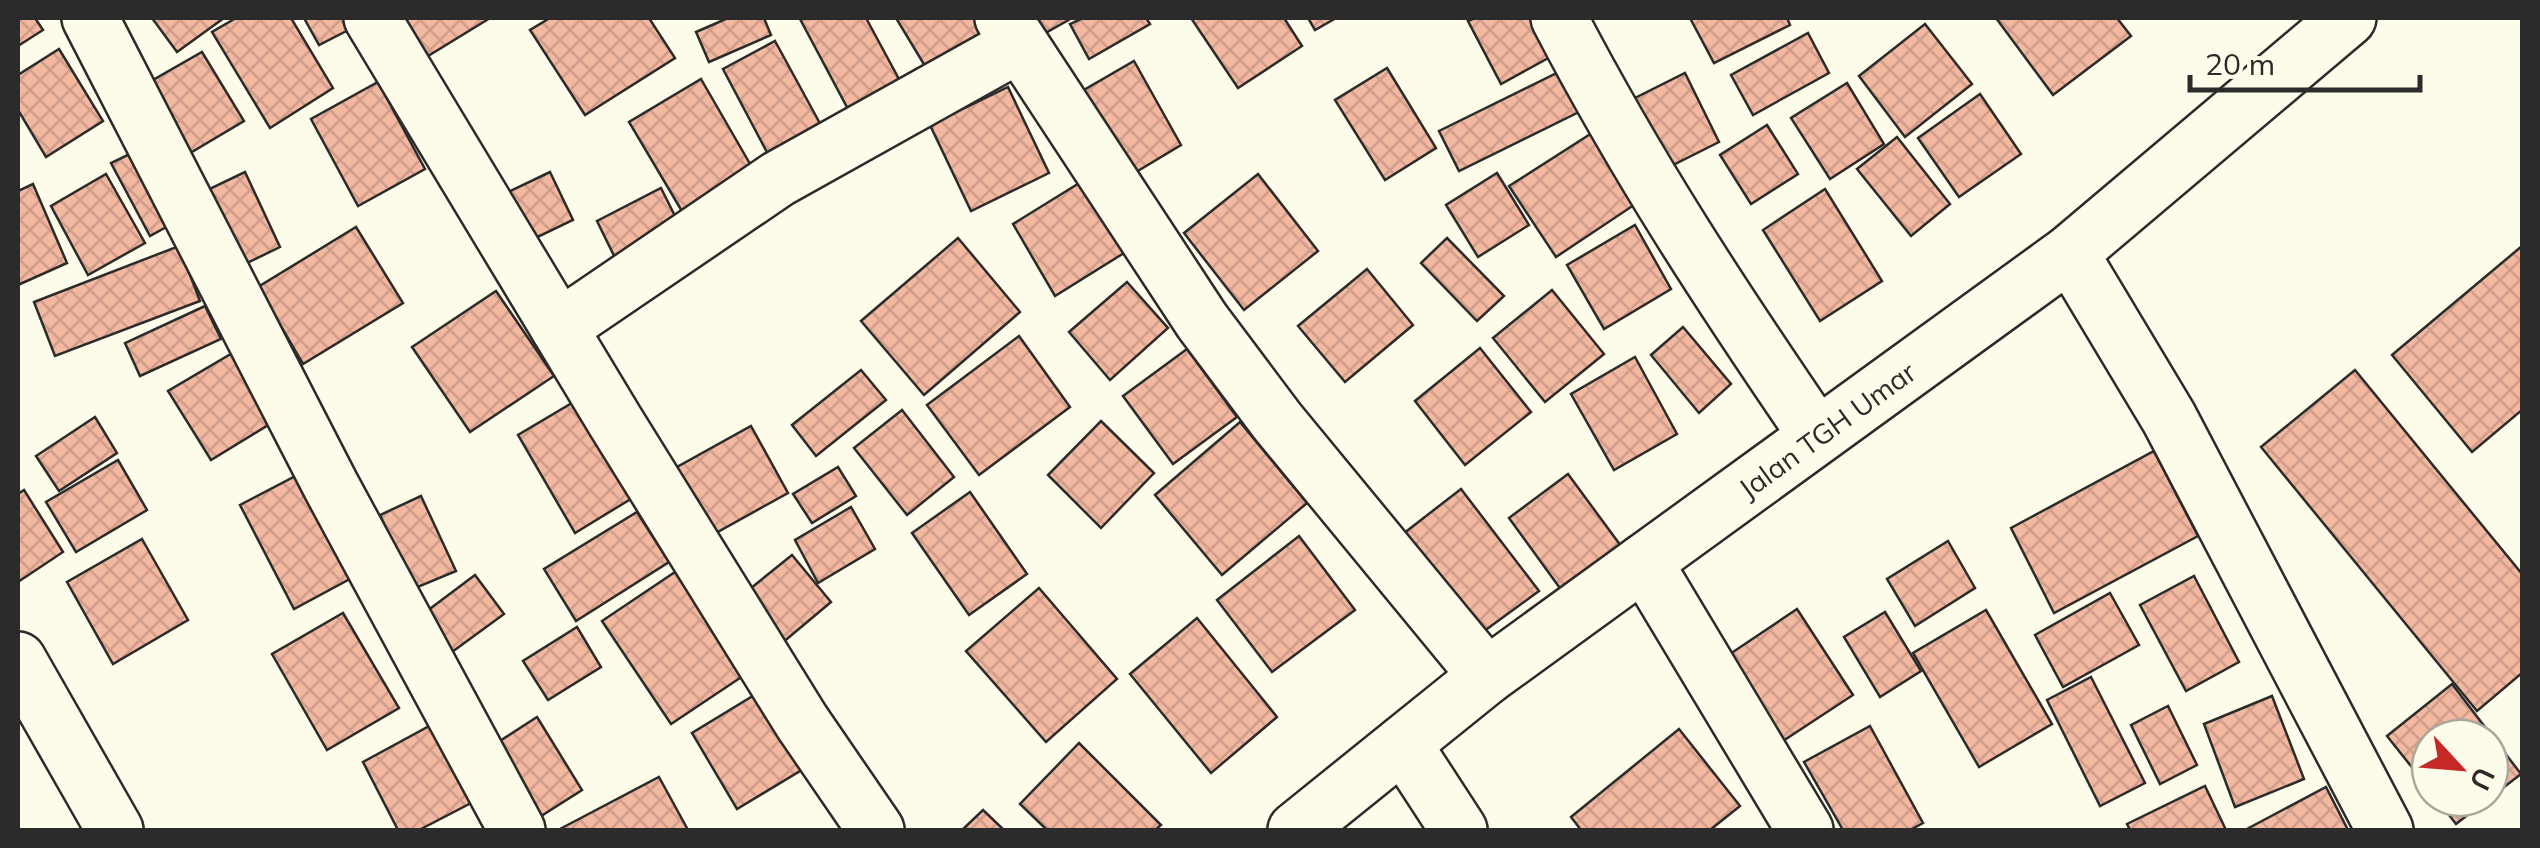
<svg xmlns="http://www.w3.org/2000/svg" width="2540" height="848" font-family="Mulish,sans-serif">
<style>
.building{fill:url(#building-cross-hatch);stroke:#2b2b2b;stroke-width:2.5}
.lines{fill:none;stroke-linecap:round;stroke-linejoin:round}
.minor-casing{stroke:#2b2b2b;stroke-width:60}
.primary-casing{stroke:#2b2b2b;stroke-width:60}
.minor{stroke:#fdfbea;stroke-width:55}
.primary{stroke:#fdfbea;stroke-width:55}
.labels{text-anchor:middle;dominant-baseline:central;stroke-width:8;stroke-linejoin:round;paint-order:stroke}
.street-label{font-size:28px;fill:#2b2b2b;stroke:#fdfbea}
</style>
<defs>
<pattern id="building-cross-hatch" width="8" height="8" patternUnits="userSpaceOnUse" patternTransform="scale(2.5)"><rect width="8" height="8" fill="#f2b8a0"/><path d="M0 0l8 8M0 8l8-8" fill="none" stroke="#d09e8a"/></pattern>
</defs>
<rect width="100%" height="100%" fill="#fdfbea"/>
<g class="building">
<polygon points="18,18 35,18 43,30 18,46"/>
<polygon points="152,18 224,18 177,52"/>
<polygon points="236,18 291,18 333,88 270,128 212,32"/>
<polygon points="304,18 360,18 362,23 319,45"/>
<polygon points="405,18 490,18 428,56"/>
<polygon points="550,18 649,18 675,58 585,115 530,30"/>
<polygon points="728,18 764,18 771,35 709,62 696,32"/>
<polygon points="866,18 900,81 848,109 800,19"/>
<polygon points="896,18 976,18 990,41 931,76"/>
<polygon points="1021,18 1072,18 1033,40"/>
<polygon points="1083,18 1146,18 1150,24 1089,59 1070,24"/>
<polygon points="1191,18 1284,18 1302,46 1238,88"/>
<polygon points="1308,18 1336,18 1315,30"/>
<polygon points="1475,18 1531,18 1552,56 1501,84 1468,21"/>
<polygon points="1690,18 1787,18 1790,25 1714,63"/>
<polygon points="1996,18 2117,18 2131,36 2053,95"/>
<polygon points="1925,24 1972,84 1905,137 1859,76"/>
<polygon points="1808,33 1829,73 1753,115 1731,75"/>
<polygon points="775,41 823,129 770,158 723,69"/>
<polygon points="59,49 103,121 46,157 18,110 18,75"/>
<polygon points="202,52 244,121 180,159 139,88"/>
<polygon points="1134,61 1181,145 1126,178 1077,94"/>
<polygon points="1387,68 1436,148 1385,180 1335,100"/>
<polygon points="1561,71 1581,111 1459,171 1439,131"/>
<polygon points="1685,73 1719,142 1659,172 1625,103"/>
<polygon points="701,79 757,176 686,218 629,122"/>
<polygon points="378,82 425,169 358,206 311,119"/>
<polygon points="1847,83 1884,144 1830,179 1791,118"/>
<polygon points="1008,87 1049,173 971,211 930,125"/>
<polygon points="1980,94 2021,154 1959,197 1918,138"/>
<polygon points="1767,125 1798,174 1751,204 1720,155"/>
<polygon points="1592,133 1637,203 1556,257 1509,186"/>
<polygon points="1897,137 1950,204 1911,236 1857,169"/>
<polygon points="138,150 177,221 150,236 111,163"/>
<polygon points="245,172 280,247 237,268 201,193"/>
<polygon points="550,172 573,220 525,243 502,195"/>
<polygon points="1497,173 1529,225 1478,257 1446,205"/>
<polygon points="106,174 145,243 88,275 51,206"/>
<polygon points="1258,174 1318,251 1244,310 1184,233"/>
<polygon points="1081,182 1124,253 1055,296 1013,224"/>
<polygon points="33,184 67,263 18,285 18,191"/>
<polygon points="661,188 685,236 621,270 597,221"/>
<polygon points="1825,189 1882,281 1820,321 1763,230"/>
<polygon points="1635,225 1671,289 1604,329 1567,265"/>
<polygon points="356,227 403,303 303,364 258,287"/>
<polygon points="958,238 1020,312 924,395 861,321"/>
<polygon points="1447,238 1504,296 1477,321 1421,263"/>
<polygon points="179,246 200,301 55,356 34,302"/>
<polygon points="2522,246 2522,410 2472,452 2392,355"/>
<polygon points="1367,269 1413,325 1345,382 1298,326"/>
<polygon points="1127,282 1168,328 1110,380 1069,332"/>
<polygon points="1552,290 1604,354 1545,402 1493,338"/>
<polygon points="496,291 554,376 470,432 412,347"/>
<polygon points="205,306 221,339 140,376 125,343"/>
<polygon points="1683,327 1731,384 1699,413 1651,355"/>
<polygon points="1019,336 1070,407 979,475 927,405"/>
<polygon points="241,348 283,416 211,460 168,391"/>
<polygon points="1480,348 1531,412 1465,465 1415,401"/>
<polygon points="1187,349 1237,417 1173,464 1123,396"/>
<polygon points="1635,357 1677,434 1614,470 1571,394"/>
<polygon points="861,370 886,400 816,456 792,425"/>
<polygon points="2355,370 2522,574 2522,673 2477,711 2261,447"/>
<polygon points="577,400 634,497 575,533 518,435"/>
<polygon points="902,410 954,477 907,515 854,448"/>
<polygon points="95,417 117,453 59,491 36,456"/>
<polygon points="1101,421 1154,473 1101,528 1048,475"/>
<polygon points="1240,422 1307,503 1222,575 1155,495"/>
<polygon points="751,426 788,493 705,539 668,472"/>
<polygon points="2154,451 2198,536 2054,613 2011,528"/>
<polygon points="118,460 147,510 76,552 46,502"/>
<polygon points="838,467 856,496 812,523 793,494"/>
<polygon points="309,469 361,573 294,609 240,505"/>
<polygon points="1568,474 1621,546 1562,591 1509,518"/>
<polygon points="1461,489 1539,591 1476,637 1399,537"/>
<polygon points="24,490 63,552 18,582 18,494"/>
<polygon points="970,492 1027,574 969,615 912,533"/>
<polygon points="421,496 456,571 413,589 380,515"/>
<polygon points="851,507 875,549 818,583 795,540"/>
<polygon points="637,512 669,562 576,621 544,569"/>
<polygon points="1299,536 1355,610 1272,672 1217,600"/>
<polygon points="142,539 188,620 113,664 67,582"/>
<polygon points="1948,541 1975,588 1915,626 1887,579"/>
<polygon points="792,555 831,602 775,649 735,601"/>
<polygon points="681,568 749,672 671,724 602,621"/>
<polygon points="475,575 504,614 452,652 423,614"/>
<polygon points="2194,576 2239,662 2186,691 2140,605"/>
<polygon points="1039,588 1117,679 1046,742 966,651"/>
<polygon points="2110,593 2139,645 2063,687 2035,635"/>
<polygon points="1797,609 1853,695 1777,745 1721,660"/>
<polygon points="1986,610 2052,724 1979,767 1913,653"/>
<polygon points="1885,612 1921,671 1880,697 1844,637"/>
<polygon points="343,613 399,708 327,750 272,654"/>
<polygon points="1197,618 1277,717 1211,773 1130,674"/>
<polygon points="577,627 601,667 548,700 523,661"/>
<polygon points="2091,677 2145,783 2100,806 2047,700"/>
<polygon points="2452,684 2521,774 2456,824 2436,798 2490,798 2490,738 2430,738 2430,790 2387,736"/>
<polygon points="761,691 805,768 737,809 692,733"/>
<polygon points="2272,696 2304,779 2235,807 2204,724"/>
<polygon points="2168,706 2197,765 2160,784 2131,725"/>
<polygon points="537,717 582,790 538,818 492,746"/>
<polygon points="433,724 473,802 419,830 398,830 363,762"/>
<polygon points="1870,726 1923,823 1910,830 1843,830 1804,762"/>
<polygon points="1679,729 1740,806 1710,830 1581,830 1571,817"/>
<polygon points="1079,743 1161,825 1155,830 1047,830 1020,804"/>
<polygon points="659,777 688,830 558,830"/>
<polygon points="2205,786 2226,830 2130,830 2127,824"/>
<polygon points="2326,787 2348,830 2245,830"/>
<polygon points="983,810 1004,830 962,830"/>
</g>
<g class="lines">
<g class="minor-casing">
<g id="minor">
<polyline points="90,18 331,486 517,830"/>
<polyline points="372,18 615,421 802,722 876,830"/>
<polyline points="1003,18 1202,321 1277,421 1487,676"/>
<path d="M1559,18C1637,168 1722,297 1817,436"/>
<polyline points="2070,253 2169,418 2385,830"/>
<polyline points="559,328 778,179 1018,45"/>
<polyline points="1644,562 1805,830"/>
<polyline points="18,660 115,830"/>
<polyline points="1403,744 1459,830"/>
</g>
</g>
<g class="primary-casing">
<g id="primary">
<path id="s1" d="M1296,830L1487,676L2070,253L2348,18"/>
</g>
</g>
<use href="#minor" class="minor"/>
<use href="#primary" class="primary"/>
</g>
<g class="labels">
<g class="street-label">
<text stroke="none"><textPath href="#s1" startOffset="665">Jalan TGH Umar</textPath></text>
</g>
</g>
<rect width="2540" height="848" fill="none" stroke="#2b2b2b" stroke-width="40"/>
<g transform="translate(2460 768) rotate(116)"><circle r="48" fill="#fdfbea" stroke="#a9a89e" stroke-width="2.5"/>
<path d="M0-8L18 38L0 25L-18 38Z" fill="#c62828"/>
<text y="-15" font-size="28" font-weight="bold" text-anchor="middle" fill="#2b2b2b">U</text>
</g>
<path d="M2190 75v15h230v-15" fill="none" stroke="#2b2b2b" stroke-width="5"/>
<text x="2205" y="75" font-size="30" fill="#2b2b2b" stroke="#fdfbea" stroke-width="8" paint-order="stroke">20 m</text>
</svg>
